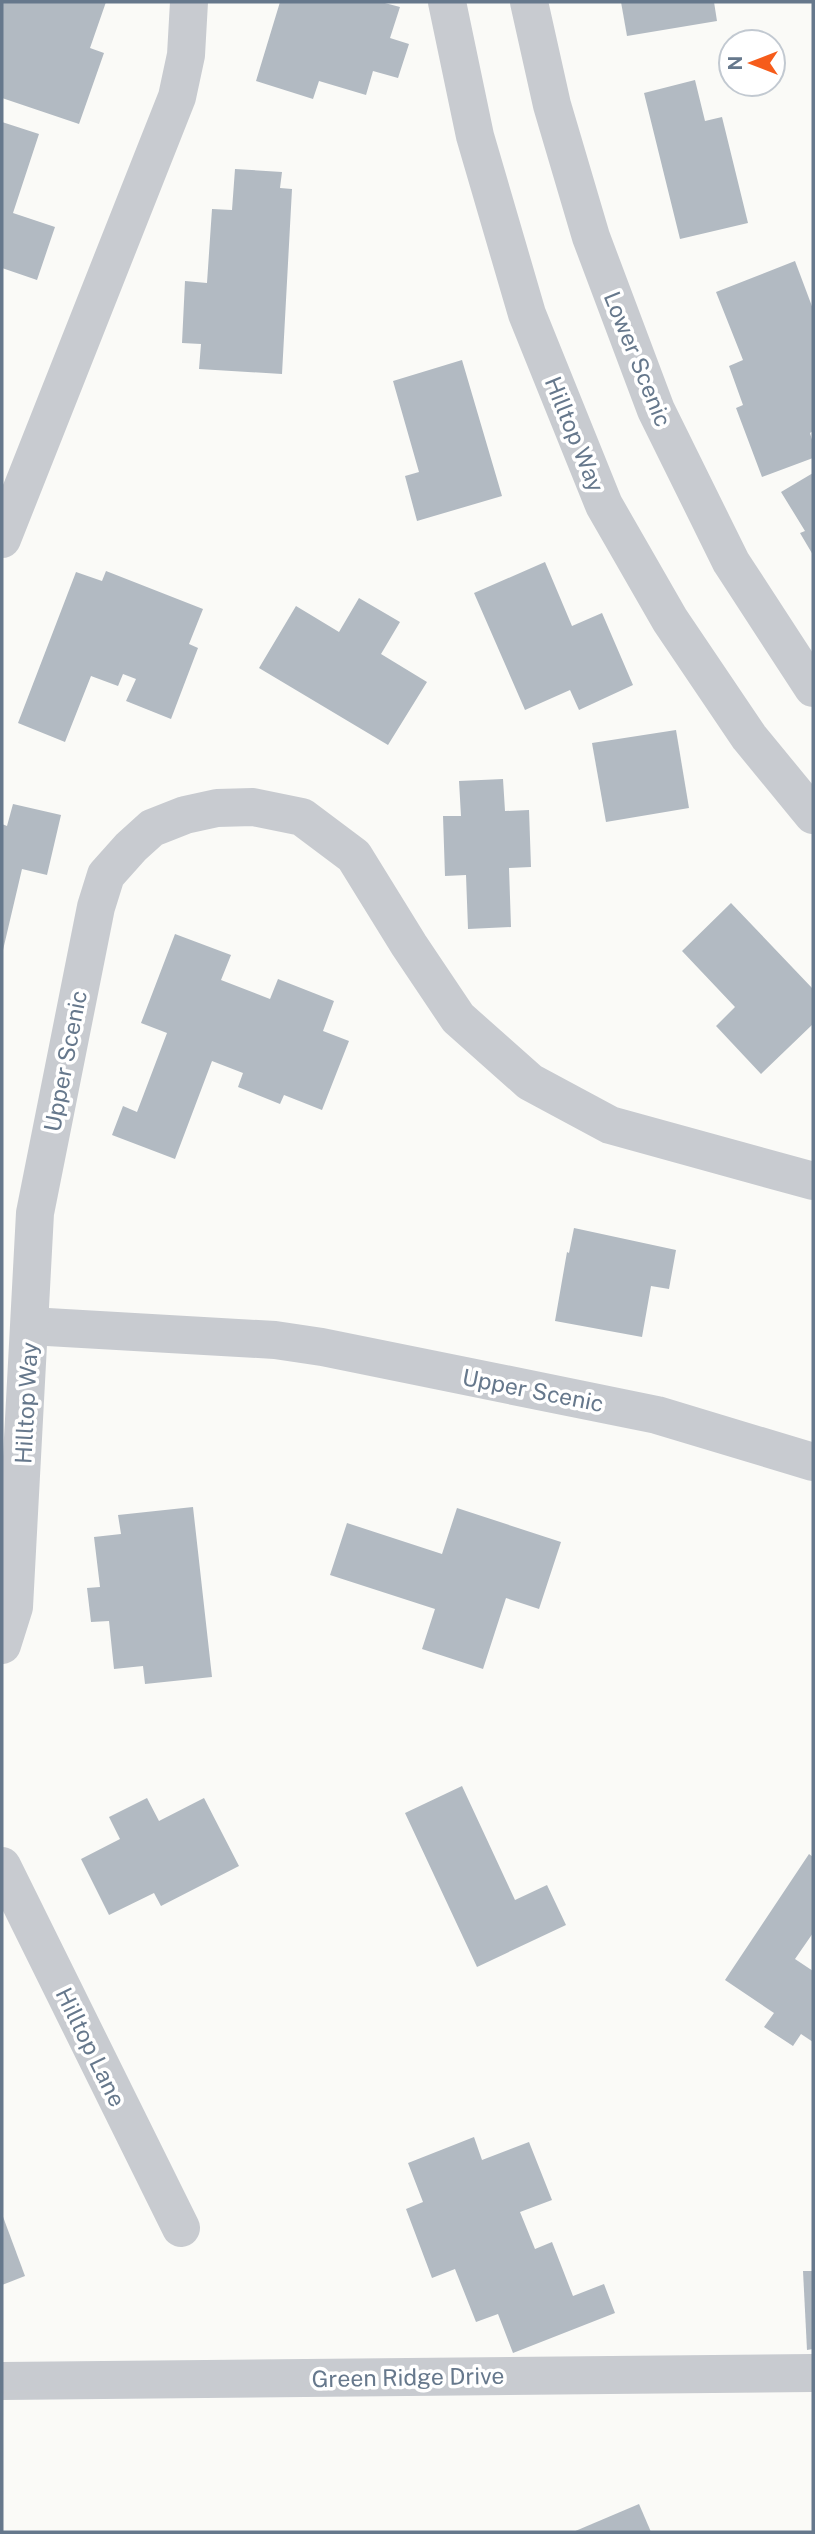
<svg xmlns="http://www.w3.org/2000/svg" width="815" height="2534" font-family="'Public Sans',sans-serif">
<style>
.building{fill:#b2bac2}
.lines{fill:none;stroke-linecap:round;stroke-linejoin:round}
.minor{stroke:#c8cbd0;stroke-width:38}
.labels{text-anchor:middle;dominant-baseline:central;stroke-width:7;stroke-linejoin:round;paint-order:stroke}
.street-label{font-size:23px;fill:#66788c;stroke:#fff}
</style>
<rect width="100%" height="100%" fill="#fafaf7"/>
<g class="building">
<polygon points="2,2 106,2 90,48 104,53 79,124 2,98"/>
<polygon points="280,2 381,2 400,7 390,38 409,44 398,78 373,71 366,95 319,81 313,99 256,81"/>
<polygon points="621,2 714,2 717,21 627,36"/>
<polygon points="695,80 705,121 722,117 748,223 680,239 644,93"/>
<polygon points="2,122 39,134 13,213 55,227 37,280 2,268"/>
<polygon points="235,169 282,172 280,188 292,189 282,374 199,369 201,344 182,343 185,281 207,283 212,209 232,210"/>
<polygon points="795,261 813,309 813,431 810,433 813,443 813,458 762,477 736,408 743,405 729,366 743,360 716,292"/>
<polygon points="462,360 502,496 417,521 405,476 419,472 393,381"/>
<polygon points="813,473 813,555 800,533 805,531 781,492"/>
<polygon points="545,562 572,626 602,613 633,685 579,710 570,690 525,710 474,593"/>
<polygon points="106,571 203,609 189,644 198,648 171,719 126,701 136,679 123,674 118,686 91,676 65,742 18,723 76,572 102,581"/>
<polygon points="359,598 400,622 381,654 427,682 388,745 259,668 296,606 339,632"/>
<polygon points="676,730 689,808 606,822 592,743"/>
<polygon points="503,779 505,811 529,810 531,867 509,868 511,927 468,929 466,875 445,876 443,816 461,816 459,781"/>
<polygon points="13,804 61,815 47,875 22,869 3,950 2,824 7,826"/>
<polygon points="731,903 813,989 813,1024 761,1074 716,1026 735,1007 682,951"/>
<polygon points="175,934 231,955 221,980 270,999 278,979 334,1001 323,1031 349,1041 322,1110 284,1095 280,1104 238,1087 243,1073 212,1061 175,1159 112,1135 123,1106 137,1112 167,1033 141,1023"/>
<polygon points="574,1228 676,1250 669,1289 651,1286 642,1337 555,1321 567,1252 569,1253"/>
<polygon points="193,1507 212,1677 145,1684 143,1666 114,1669 109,1621 91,1622 87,1588 100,1587 94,1537 121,1534 118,1515"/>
<polygon points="457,1508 561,1542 539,1609 506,1598 483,1669 422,1649 435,1609 330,1575 347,1523 442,1554"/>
<polygon points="462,1786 515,1900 547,1885 566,1925 477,1967 405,1813"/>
<polygon points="147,1798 159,1821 204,1798 239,1866 161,1906 154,1893 109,1915 81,1859 120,1839 109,1817"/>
<polygon points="809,1854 813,1857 813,1933 795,1959 813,1971 813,2042 801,2034 793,2046 764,2027 774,2013 725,1980"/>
<polygon points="474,2137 482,2160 529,2142 552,2200 520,2212 535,2249 552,2242 573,2296 604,2284 615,2313 513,2353 498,2314 476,2322 455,2269 432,2278 406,2209 423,2202 408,2163"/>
<polygon points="2,2214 25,2276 2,2285"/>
<polygon points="803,2271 813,2271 813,2349 807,2350"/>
<polygon points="639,2504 651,2532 573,2532"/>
</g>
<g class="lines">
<g class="minor">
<polyline points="447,2 475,136 527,314 604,505 670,620 749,737 813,815"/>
<polyline points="529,2 552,105 591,237 656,410 731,562 813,688"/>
<polyline points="2,539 177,97 186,55 189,2"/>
<polyline points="30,1326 275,1340 322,1347 657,1415 813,1462"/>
<polyline points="2,1645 14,1607 35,1213 96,907 106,875 131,847 152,828 185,815 217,808 253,807 302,817 354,856 409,945 458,1018 530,1082 610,1125 813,1181"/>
<polyline points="2,1866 181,2228"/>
<polyline points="2,2381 813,2373"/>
</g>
</g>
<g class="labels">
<g class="street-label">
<text transform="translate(638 359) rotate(68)">Lower Scenic</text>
<text transform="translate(575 434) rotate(68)">Hilltop Way</text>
<text transform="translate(65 1061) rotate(-79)">Upper Scenic</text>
<text transform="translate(533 1390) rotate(11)">Upper Scenic</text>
<text transform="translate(26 1403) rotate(-87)">Hilltop Way</text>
<text transform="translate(91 2047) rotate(64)">Hilltop Lane</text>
<text transform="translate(408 2377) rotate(-1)">Green Ridge Drive</text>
</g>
</g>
<rect width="815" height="2534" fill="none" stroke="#66788c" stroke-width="7"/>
<g transform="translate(752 63) rotate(270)"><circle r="33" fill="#ffffff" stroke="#c2c9d1" stroke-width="2"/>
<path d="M0-5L12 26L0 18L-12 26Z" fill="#f65c1b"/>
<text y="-10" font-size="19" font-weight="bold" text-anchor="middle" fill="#66788c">N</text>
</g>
</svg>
